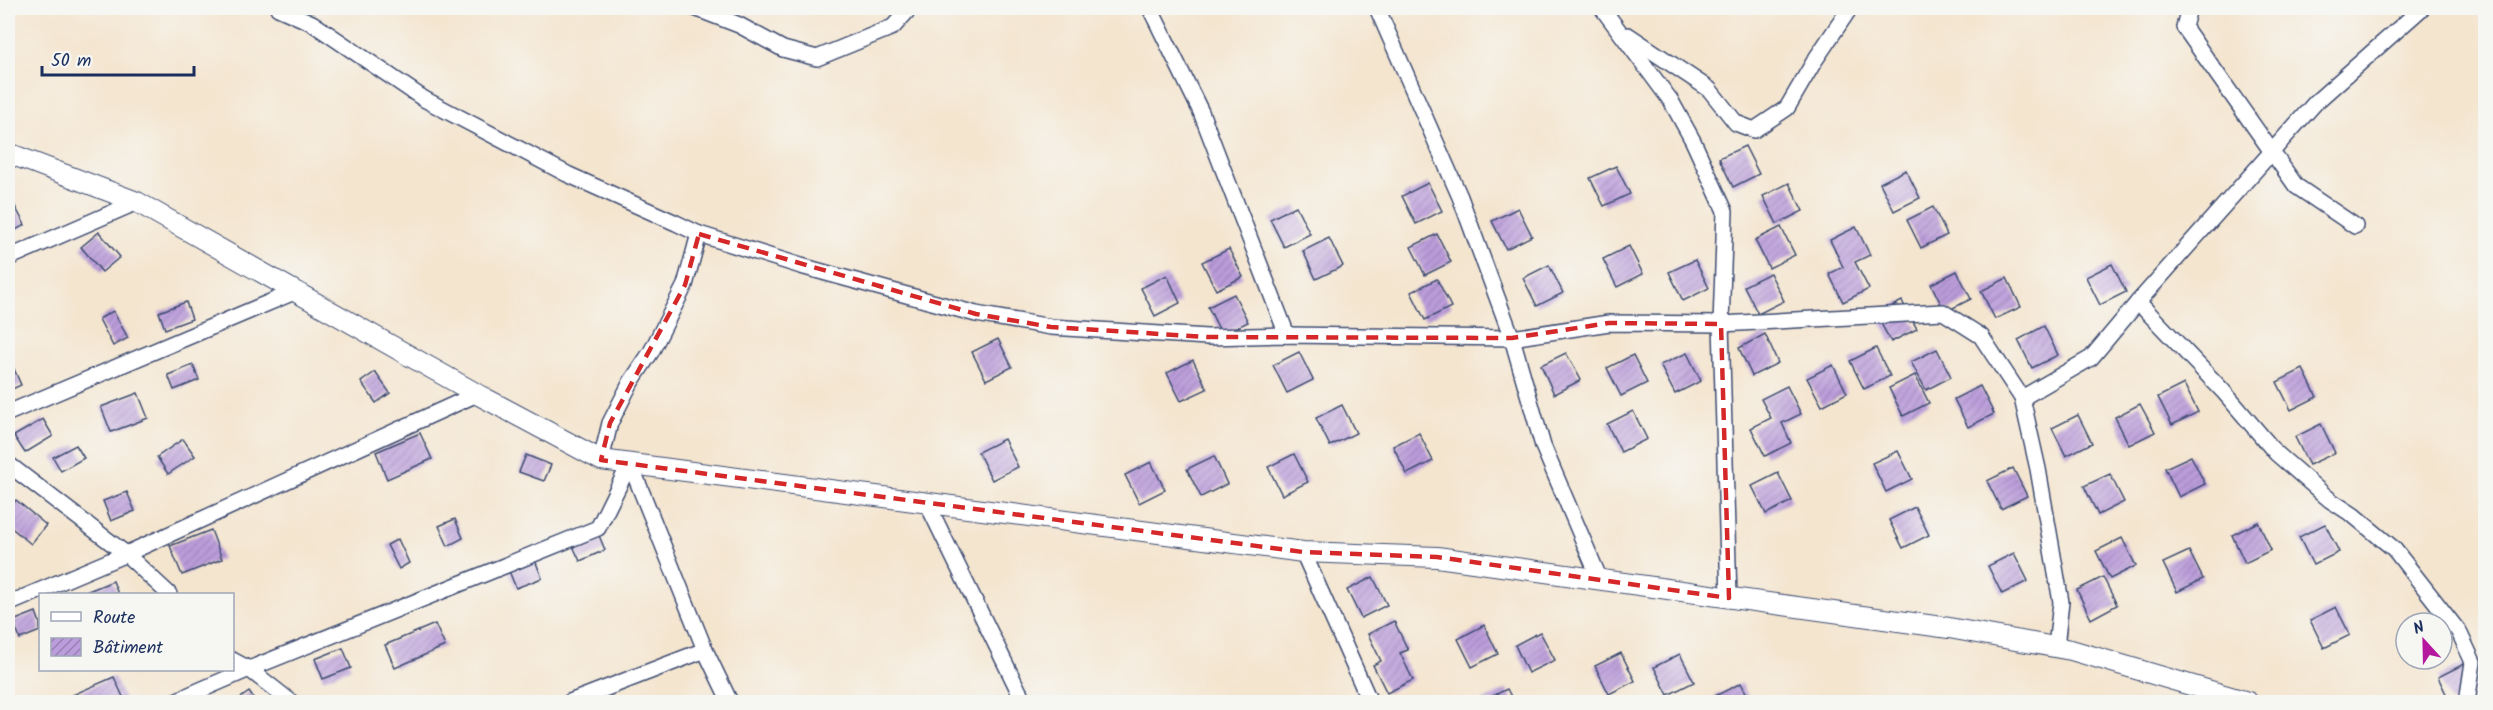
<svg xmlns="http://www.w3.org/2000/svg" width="2493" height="710" font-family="Kalam,sans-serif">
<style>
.building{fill:url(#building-hatch)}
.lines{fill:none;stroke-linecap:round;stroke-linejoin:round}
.minor-casing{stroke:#3c4a6f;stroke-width:18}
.tertiary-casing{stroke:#3c4a6f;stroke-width:22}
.minor{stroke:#fff;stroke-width:15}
.tertiary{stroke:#fff;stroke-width:20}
.marked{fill:none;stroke:#d62828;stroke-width:4.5;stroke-dasharray:12 8;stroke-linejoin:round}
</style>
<defs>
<pattern id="building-hatch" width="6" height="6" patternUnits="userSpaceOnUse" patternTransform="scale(1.5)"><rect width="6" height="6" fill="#bc9ddb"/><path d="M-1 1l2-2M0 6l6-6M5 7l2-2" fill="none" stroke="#9880b5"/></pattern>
</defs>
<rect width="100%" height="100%" fill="#f6f6f2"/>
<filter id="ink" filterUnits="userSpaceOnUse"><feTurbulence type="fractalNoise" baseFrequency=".0167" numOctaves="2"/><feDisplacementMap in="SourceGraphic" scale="12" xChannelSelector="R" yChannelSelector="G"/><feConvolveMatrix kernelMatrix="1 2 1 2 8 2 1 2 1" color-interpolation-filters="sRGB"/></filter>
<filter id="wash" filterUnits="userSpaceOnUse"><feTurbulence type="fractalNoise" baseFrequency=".008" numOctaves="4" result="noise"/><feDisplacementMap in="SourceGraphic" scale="24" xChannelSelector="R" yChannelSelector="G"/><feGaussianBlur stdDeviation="1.35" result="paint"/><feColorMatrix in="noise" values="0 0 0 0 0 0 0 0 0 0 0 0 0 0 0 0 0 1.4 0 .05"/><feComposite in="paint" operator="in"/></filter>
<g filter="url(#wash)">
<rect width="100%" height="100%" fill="#f4e5cf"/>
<g id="blocks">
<g class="building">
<polygon points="1745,146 1759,174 1733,187 1719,158"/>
<polygon points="1616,166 1630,194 1604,206 1590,178"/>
<polygon points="1906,170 1920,198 1894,211 1880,183"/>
<polygon points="1428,183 1442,211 1416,224 1402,196"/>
<polygon points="1789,183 1803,211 1777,224 1763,196"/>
<polygon points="11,199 25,225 8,234 8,201"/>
<polygon points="1296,206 1310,234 1284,247 1270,219"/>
<polygon points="1933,207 1947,235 1921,248 1907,220"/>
<polygon points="1518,208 1532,236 1506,249 1492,221"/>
<polygon points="1781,227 1795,255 1769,268 1755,240"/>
<polygon points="1856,227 1870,255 1855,262 1869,289 1843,302 1829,274 1843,267 1830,240"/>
<polygon points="99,232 120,257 102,272 81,247"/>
<polygon points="1437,234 1451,262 1425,275 1411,247"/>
<polygon points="1329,238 1343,266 1316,279 1303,251"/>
<polygon points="1629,246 1643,274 1617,287 1603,259"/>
<polygon points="1229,249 1243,277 1216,290 1202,262"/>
<polygon points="1695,260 1709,288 1683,301 1669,272"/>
<polygon points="2112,264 2126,292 2100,305 2086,277"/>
<polygon points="1549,265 1563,293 1537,306 1523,278"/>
<polygon points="1957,271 1971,299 1945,312 1931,284"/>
<polygon points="1770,273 1784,301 1758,314 1744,286"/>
<polygon points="1167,275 1180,303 1155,316 1141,288"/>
<polygon points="2007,278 2021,307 1995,319 1981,291"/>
<polygon points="1437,279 1451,307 1425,320 1411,292"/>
<polygon points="1234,294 1248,322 1222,335 1208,307"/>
<polygon points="1902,301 1917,329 1891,342 1876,314"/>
<polygon points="186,302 192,319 165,329 159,312"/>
<polygon points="113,311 128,338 113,346 99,319"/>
<polygon points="2044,326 2058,355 2032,368 2018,340"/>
<polygon points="1765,334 1778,363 1752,376 1739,348"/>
<polygon points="998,339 1012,367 986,380 972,352"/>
<polygon points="1876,348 1890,376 1864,389 1850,361"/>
<polygon points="1937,349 1951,377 1926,390 1911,362"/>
<polygon points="1299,352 1313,380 1287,393 1273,365"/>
<polygon points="1566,353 1581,380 1554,394 1541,365"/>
<polygon points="1687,353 1701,381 1675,394 1660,365"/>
<polygon points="1633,355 1647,383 1621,396 1607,368"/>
<polygon points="10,360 21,385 8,391 8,361"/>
<polygon points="1193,360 1207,389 1181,401 1167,373"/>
<polygon points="193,365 199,380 174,390 168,375"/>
<polygon points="1833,365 1847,393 1822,406 1807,378"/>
<polygon points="2303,369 2317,397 2291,410 2277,382"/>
<polygon points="375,372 390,393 376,403 361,382"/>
<polygon points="1915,375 1929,403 1903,416 1889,388"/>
<polygon points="2184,384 2198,412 2172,425 2158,397"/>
<polygon points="1787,386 1801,414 1782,423 1791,443 1765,456 1751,428 1771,418 1761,399"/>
<polygon points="1980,386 1994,414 1968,427 1954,399"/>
<polygon points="138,393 148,418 111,432 101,407"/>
<polygon points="2140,404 2155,432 2129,445 2115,417"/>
<polygon points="1342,405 1356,433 1330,446 1316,418"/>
<polygon points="1633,411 1647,439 1621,452 1607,424"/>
<polygon points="2078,415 2092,443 2066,456 2052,428"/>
<polygon points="43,419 53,436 25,453 14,436"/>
<polygon points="2321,424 2335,453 2309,465 2295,437"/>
<polygon points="420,433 432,459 387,479 376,452"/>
<polygon points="1419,433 1433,461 1407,474 1393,446"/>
<polygon points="183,439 195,456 168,474 157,457"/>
<polygon points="1004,439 1018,467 992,480 978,452"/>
<polygon points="76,445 84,458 61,471 53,457"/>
<polygon points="1898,451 1912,479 1886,492 1872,463"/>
<polygon points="1294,454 1308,482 1282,495 1268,467"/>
<polygon points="526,455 551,465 544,481 519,472"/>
<polygon points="1214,456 1227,484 1201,497 1187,469"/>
<polygon points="2191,456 2205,484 2179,497 2165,468"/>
<polygon points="1151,462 1165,490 1139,503 1125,475"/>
<polygon points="2013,468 2027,496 2001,509 1987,481"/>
<polygon points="1778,473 1792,501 1766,514 1752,486"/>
<polygon points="2110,474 2124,502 2098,515 2084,486"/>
<polygon points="127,492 135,511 111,521 103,501"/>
<polygon points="16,500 46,525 31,544 8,525 8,509"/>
<polygon points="1915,507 1929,535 1903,548 1889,520"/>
<polygon points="455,519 463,538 448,546 439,526"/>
<polygon points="2258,522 2271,550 2245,563 2232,535"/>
<polygon points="2325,524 2339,552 2313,565 2299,537"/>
<polygon points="211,530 222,559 182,575 170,546"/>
<polygon points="598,533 605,550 580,561 572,544"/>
<polygon points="2122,538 2136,566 2110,579 2096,551"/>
<polygon points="398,539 409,563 399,569 387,545"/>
<polygon points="2189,551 2203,579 2177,592 2163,563"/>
<polygon points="2014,553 2028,581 2002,594 1988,566"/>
<polygon points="535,560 542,578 516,588 509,571"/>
<polygon points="1373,577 1387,605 1361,618 1347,590"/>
<polygon points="2103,577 2117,605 2091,619 2077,590"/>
<polygon points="113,581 118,594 87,594 86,592"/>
<polygon points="2336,607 2350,635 2324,648 2310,620"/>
<polygon points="36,612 40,623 40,631 20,639 13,621"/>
<polygon points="1394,621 1408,650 1400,653 1413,680 1387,693 1373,665 1381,661 1368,634"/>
<polygon points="435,624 445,646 395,668 385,645"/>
<polygon points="1484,625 1498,654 1472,667 1458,639"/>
<polygon points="1540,632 1555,660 1528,673 1515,645"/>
<polygon points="343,648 351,668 323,679 315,659"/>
<polygon points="1621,653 1635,681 1609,694 1595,666"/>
<polygon points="1680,654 1694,682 1668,695 1654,667"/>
<polygon points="2464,664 2478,692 2457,702 2450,702 2438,677"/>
<polygon points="114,677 124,699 117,702 73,702 70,696"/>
<polygon points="1741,683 1751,702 1718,702 1715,696"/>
<polygon points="1507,689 1514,702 1480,702"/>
<polygon points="249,692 256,702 235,702"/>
<polygon points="692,697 695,702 680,702"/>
</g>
</g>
</g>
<g filter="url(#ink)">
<use href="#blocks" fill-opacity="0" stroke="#3c4a6f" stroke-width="1.5"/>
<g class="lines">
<g class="minor-casing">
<g id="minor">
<polyline points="278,8 312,23 424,99 567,174 676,223 699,234 801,266 976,314 1051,327 1207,337 1287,335 1512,338 1609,323 1721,324 1943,312 1981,336 2022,398 2091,358 2138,302 2316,102 2422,8"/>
<polyline points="695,8 739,25 783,49 817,58 893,27 910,8"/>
<polyline points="1150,8 1201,112 1287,335"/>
<polyline points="1377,8 1460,197 1512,338 1543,446 1600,580"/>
<polyline points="1602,8 1671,101 1693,141 1725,211 1721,324 1729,598"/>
<polyline points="2189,8 2184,27 2296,186 2355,226"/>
<polyline points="1628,35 1709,89 1736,123 1754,130 1787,108 1815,60 1850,8"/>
<polyline points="8,258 137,202"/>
<polyline points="2138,302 2223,391 2276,453 2330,500 2353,515 2394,549 2459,632 2473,662 2467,702"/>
<polyline points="2022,398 2038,469 2061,602 2056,647"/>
<polyline points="8,413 294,292"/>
<polyline points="601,460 610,423 631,382 651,352 685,285 699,234"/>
<polyline points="630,463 705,650 730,702"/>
<polyline points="8,464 126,554 169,594"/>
<polyline points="926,501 1024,702"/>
<polyline points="1303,552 1370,702"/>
<polyline points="8,604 126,554 477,394"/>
<polyline points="232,660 249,669 291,702"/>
<polyline points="173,702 249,669 598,528 630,463"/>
<polyline points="570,702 705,650"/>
</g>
</g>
<g class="tertiary-casing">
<polyline id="tertiary" points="8,153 137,202 477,394 601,460 1303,552 1437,557 1949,628 2071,650 2248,702"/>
</g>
<use href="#minor" class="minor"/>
<use href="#tertiary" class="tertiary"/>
</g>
</g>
<path class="marked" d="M699,234L976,314L1051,327L1207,337L1512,338L1609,323L1721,324L1729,598L1437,557L1303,552L601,460L610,423L685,285Z"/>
<rect width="2493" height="710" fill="none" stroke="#f6f6f2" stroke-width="30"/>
<rect x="39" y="593" width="195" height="78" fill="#f6f6f2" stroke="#9ea6b7" stroke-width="1.5"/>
<rect x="51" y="612" width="30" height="9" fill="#ffffff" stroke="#9ea6b7" stroke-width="1.5"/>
<text x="93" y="623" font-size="18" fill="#1b2f5e">Route</text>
<rect x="51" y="638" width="30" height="18" fill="url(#building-hatch)" stroke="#9ea6b7" stroke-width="1.5"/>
<text x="93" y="653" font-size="18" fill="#1b2f5e">Bâtiment</text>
<g transform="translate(2424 641) rotate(338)"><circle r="28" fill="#f6f6f2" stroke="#9ea6b7" stroke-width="1.5"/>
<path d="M0-4.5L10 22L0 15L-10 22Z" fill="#b5179e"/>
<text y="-9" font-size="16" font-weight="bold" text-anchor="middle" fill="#1b2f5e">N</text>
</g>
<path d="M42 66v9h152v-9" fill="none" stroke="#1b2f5e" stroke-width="3"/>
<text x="51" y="66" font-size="18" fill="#1b2f5e" stroke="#f6f6f2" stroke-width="4.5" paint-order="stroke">50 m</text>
</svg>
